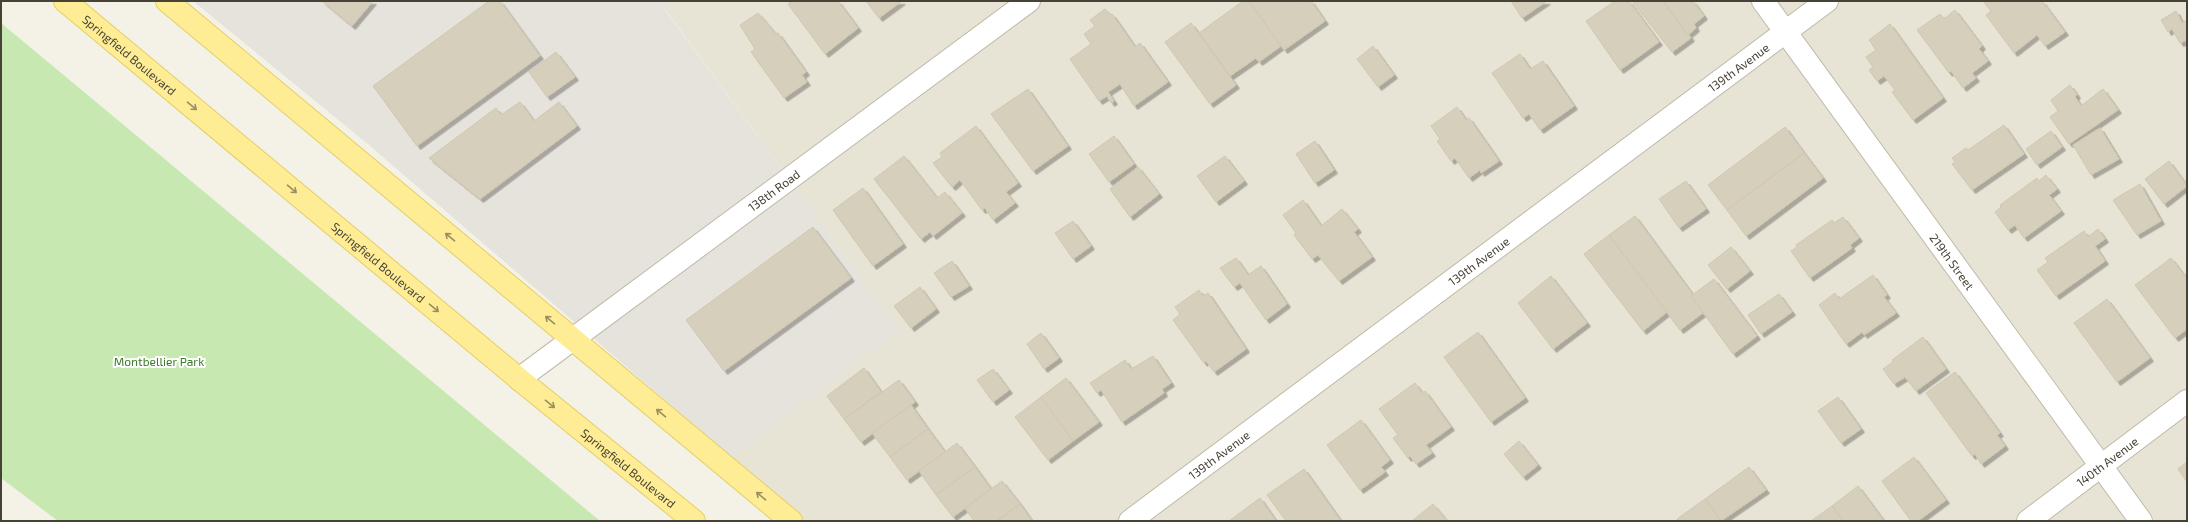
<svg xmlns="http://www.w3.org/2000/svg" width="2188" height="522" font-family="'Exo 2',sans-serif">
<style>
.residential{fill:#e7e4d5}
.industrial{fill:#e6e3dc}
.green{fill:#c7e8b0}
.building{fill:#d5cfbc;stroke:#d0c7b0;filter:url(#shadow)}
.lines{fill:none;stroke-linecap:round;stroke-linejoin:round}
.minor-casing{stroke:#bfbaaa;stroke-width:24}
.primary-casing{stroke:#e4ce65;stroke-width:24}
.minor{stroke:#fff;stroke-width:22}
.primary{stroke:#feed95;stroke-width:22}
.oneway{stroke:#998f61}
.labels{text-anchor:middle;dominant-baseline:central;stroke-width:4;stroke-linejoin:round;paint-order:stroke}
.street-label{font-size:12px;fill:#474236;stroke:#fff}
.park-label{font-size:12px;fill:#3d7929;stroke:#fff}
</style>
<defs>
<filter id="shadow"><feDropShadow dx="3.5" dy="3.5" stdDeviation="0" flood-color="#0004"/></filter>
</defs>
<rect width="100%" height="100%" fill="#f4f1e7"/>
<polygon class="residential" points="676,1 2187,1 2187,521 805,521 731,457 899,329 665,9"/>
<polygon class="industrial" points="193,1 676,1 665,10 900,330 731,457 369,145"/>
<polygon class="green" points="1,23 600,521 58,521 1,478"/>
<g class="building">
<polygon points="322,1 373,1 352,26"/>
<polygon points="489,1 500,1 540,56 417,146 373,86"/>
<polygon points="791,1 838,1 858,28 825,54 788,4"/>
<polygon points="866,1 902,1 879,18"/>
<polygon points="1243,1 1249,1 1281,46 1259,62 1256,58 1230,76 1199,33"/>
<polygon points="1249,1 1297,1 1299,4 1303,1 1311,1 1325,21 1284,50"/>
<polygon points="1511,1 1547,1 1522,18"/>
<polygon points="1615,1 1629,1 1659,42 1620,70 1586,21"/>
<polygon points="1632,1 1663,1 1691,38 1672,52"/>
<polygon points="1663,1 1693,1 1704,16 1694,24 1696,28 1688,35"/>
<polygon points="1983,1 2042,1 2065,32 2045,46 2037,35 2014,53 1986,15 1991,11"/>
<polygon points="1105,9 1110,15 1112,14 1135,47 1140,43 1168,82 1134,106 1120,84 1108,92 1114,101 1111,103 1107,96 1099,101 1070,59 1091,44 1084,34 1095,26 1090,20"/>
<polygon points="1955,10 1982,46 1979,49 1988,61 1972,73 1976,78 1963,88 1951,71 1949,73 1917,30 1940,14 1944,19"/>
<polygon points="2176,11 2182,23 2187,20 2187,40 2180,43 2172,29 2168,32 2161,20"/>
<polygon points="758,13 776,34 778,33 806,72 802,75 807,82 784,98 751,52 755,49 740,25"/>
<polygon points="1191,23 1236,85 1210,104 1165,42"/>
<polygon points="1890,24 1943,98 1913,120 1892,92 1895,90 1884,76 1877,81 1869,70 1873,67 1866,57 1876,50 1869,40"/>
<polygon points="1373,46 1394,75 1378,87 1357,59"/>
<polygon points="556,52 575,77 547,97 529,72"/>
<polygon points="1520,54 1530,69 1543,61 1574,106 1540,130 1529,114 1523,118 1492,73"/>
<polygon points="2070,85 2077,95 2075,97 2081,106 2103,89 2118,110 2069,144 2050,117 2058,111 2051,100"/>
<polygon points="1028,89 1068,146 1033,171 991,114"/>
<polygon points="520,102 534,121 559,102 577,126 480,199 429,158 496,108 501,115"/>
<polygon points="1457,107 1466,120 1469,118 1499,161 1481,173 1480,170 1469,178 1455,158 1451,161 1437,141 1440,139 1431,126"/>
<polygon points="2004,125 2024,154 1972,190 1952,164 1955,162 1952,158 1966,148 1968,150"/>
<polygon points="976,126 1018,183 1006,192 1015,203 993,220 985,208 982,210 960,180 952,187 933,163 942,157 940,153"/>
<polygon points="1785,127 1804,153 1727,210 1708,185"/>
<polygon points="2100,128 2119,159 2091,175 2073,145"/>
<polygon points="2051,131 2062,147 2037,165 2026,149"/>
<polygon points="1114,136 1134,164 1109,182 1089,154"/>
<polygon points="1315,141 1334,170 1315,183 1296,154"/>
<polygon points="1804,153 1823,178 1746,236 1727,210"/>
<polygon points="904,156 937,198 945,192 962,213 933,236 930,232 921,239 874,179"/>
<polygon points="1225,156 1244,181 1216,202 1197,176"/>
<polygon points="2169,161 2187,186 2164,204 2145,179"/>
<polygon points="1138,167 1159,194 1130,217 1110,189"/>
<polygon points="2046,175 2057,189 2049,195 2061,211 2024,238 2015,225 2008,230 1995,212 2001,207 2000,205 2037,178 2039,181"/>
<polygon points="1686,181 1706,209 1679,228 1659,199"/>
<polygon points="2140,184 2161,221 2137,235 2113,200"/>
<polygon points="863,188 903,244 873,266 833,210"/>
<polygon points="1303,200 1321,226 1342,209 1358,229 1354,232 1372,257 1339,281 1318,255 1312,259 1294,235 1296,233 1283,215"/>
<polygon points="1635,216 1693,295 1691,296 1704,312 1680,330 1609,235"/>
<polygon points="1843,217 1859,238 1850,245 1852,248 1810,278 1791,251 1797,247 1796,245 1832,220 1834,223"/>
<polygon points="1073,221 1091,246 1073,259 1055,233"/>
<polygon points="813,227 851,278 724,371 686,320"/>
<polygon points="2098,229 2105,239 2095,246 2105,261 2056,296 2037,270 2048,262 2045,258 2084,231 2088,237"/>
<polygon points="1609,235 1667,312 1643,331 1584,254"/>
<polygon points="1731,247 1750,271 1727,289 1708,265"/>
<polygon points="1236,258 1248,275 1261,266 1287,304 1266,320 1240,283 1234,287 1220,268"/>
<polygon points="2171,258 2187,279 2187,329 2175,338 2135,285"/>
<polygon points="952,261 969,286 951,297 934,273"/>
<polygon points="1873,275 1887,295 1884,297 1896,313 1864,335 1862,332 1846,344 1819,305 1835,293 1839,299"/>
<polygon points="1551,276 1587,323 1553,349 1518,303"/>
<polygon points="1714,279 1757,336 1733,354 1691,296"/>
<polygon points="920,287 936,309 911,328 894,306"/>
<polygon points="1199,290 1203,296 1208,293 1246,349 1214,372 1206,361 1204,363 1173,320 1180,314 1175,307"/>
<polygon points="1779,294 1792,312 1761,334 1748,315"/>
<polygon points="2107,299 2150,358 2117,382 2074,323"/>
<polygon points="1478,332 1525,398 1491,422 1444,357"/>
<polygon points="1041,333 1059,358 1044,369 1027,344"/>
<polygon points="1923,337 1946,369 1916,391 1905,377 1894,384 1883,369 1893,362 1892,360"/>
<polygon points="1153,356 1171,383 1162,389 1164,393 1122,422 1101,390 1097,393 1090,383 1125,360 1131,369"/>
<polygon points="864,368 881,392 844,419 827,396"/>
<polygon points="993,369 1009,390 993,402 977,380"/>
<polygon points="1955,372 2000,433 1997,435 2005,446 1981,464 1975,454 1972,456 1926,393"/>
<polygon points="1066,378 1099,422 1073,441 1041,397"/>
<polygon points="899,380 915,402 861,442 844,419"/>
<polygon points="1415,383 1422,393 1425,391 1451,427 1426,445 1432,453 1416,464 1410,456 1408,458 1393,438 1398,435 1379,409"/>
<polygon points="1041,397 1073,441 1048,460 1015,417"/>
<polygon points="1838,397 1861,429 1841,443 1818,411"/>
<polygon points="911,405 928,429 890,457 872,433"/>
<polygon points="1361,420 1390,460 1381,467 1385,472 1360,490 1327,445"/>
<polygon points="928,429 945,452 907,480 890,457"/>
<polygon points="1519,441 1538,465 1523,477 1504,454"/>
<polygon points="957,443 975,467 936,495 919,471"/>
<polygon points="1914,457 1946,500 1918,521 1911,521 1882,481"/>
<polygon points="2187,462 2187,482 2178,469"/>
<polygon points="975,467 991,489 953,517 936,495"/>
<polygon points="1749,467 1766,490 1721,521 1705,499"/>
<polygon points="1304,469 1341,521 1286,521 1267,495"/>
<polygon points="1002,481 1020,504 997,521 974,521 965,508"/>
<polygon points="1858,486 1884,521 1843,521 1832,506"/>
<polygon points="1260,498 1276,521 1229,521"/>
<polygon points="1705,499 1721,521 1678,521 1677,519"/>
<polygon points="1020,504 1032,521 997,521"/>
<polygon points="1433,504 1447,521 1412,521"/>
<polygon points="1832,506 1843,521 1811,521"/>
</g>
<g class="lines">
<g class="minor-casing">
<g id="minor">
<path id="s1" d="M1763,1L2141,521"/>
<path id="s2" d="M519,379L1029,1"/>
<path id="s3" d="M1130,521L1827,1"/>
<path id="s4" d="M2028,521L2187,401"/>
</g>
</g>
<g class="primary-casing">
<g id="primary">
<path id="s5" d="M65,1L519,379L694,521"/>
<polyline points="167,1 791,521"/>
</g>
</g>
<use href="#minor" class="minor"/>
<use href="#primary" class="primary"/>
</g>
<defs><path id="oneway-shaft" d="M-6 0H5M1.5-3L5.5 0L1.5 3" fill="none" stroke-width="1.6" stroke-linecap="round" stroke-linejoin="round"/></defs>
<g class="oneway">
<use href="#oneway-shaft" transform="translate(192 106) rotate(40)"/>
<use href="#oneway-shaft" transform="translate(292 189) rotate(40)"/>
<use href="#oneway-shaft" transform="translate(450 237) rotate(-140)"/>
<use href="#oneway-shaft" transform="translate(434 308) rotate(40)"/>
<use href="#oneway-shaft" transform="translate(550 320) rotate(-140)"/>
<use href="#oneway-shaft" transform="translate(550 404) rotate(39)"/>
<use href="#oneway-shaft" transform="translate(661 413) rotate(-140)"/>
<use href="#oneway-shaft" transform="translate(761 496) rotate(-140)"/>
</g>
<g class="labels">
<g class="street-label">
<text stroke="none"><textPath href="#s5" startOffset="84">Springfield Boulevard</textPath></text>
<text stroke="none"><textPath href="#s3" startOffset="759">139th Avenue</textPath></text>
<text stroke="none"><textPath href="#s2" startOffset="317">138th Road</textPath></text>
<text stroke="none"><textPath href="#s1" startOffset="322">219th Street</textPath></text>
<text stroke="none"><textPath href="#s3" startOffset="435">139th Avenue</textPath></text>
<text stroke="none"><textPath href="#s5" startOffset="408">Springfield Boulevard</textPath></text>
<text stroke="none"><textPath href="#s3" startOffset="111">139th Avenue</textPath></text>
<text stroke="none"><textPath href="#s4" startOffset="99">140th Avenue</textPath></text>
<text stroke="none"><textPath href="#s5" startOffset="732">Springfield Boulevard</textPath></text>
</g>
<g class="park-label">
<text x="159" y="361">Montbellier Park</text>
</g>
</g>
<rect width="2188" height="522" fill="none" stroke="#474236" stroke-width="4"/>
</svg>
